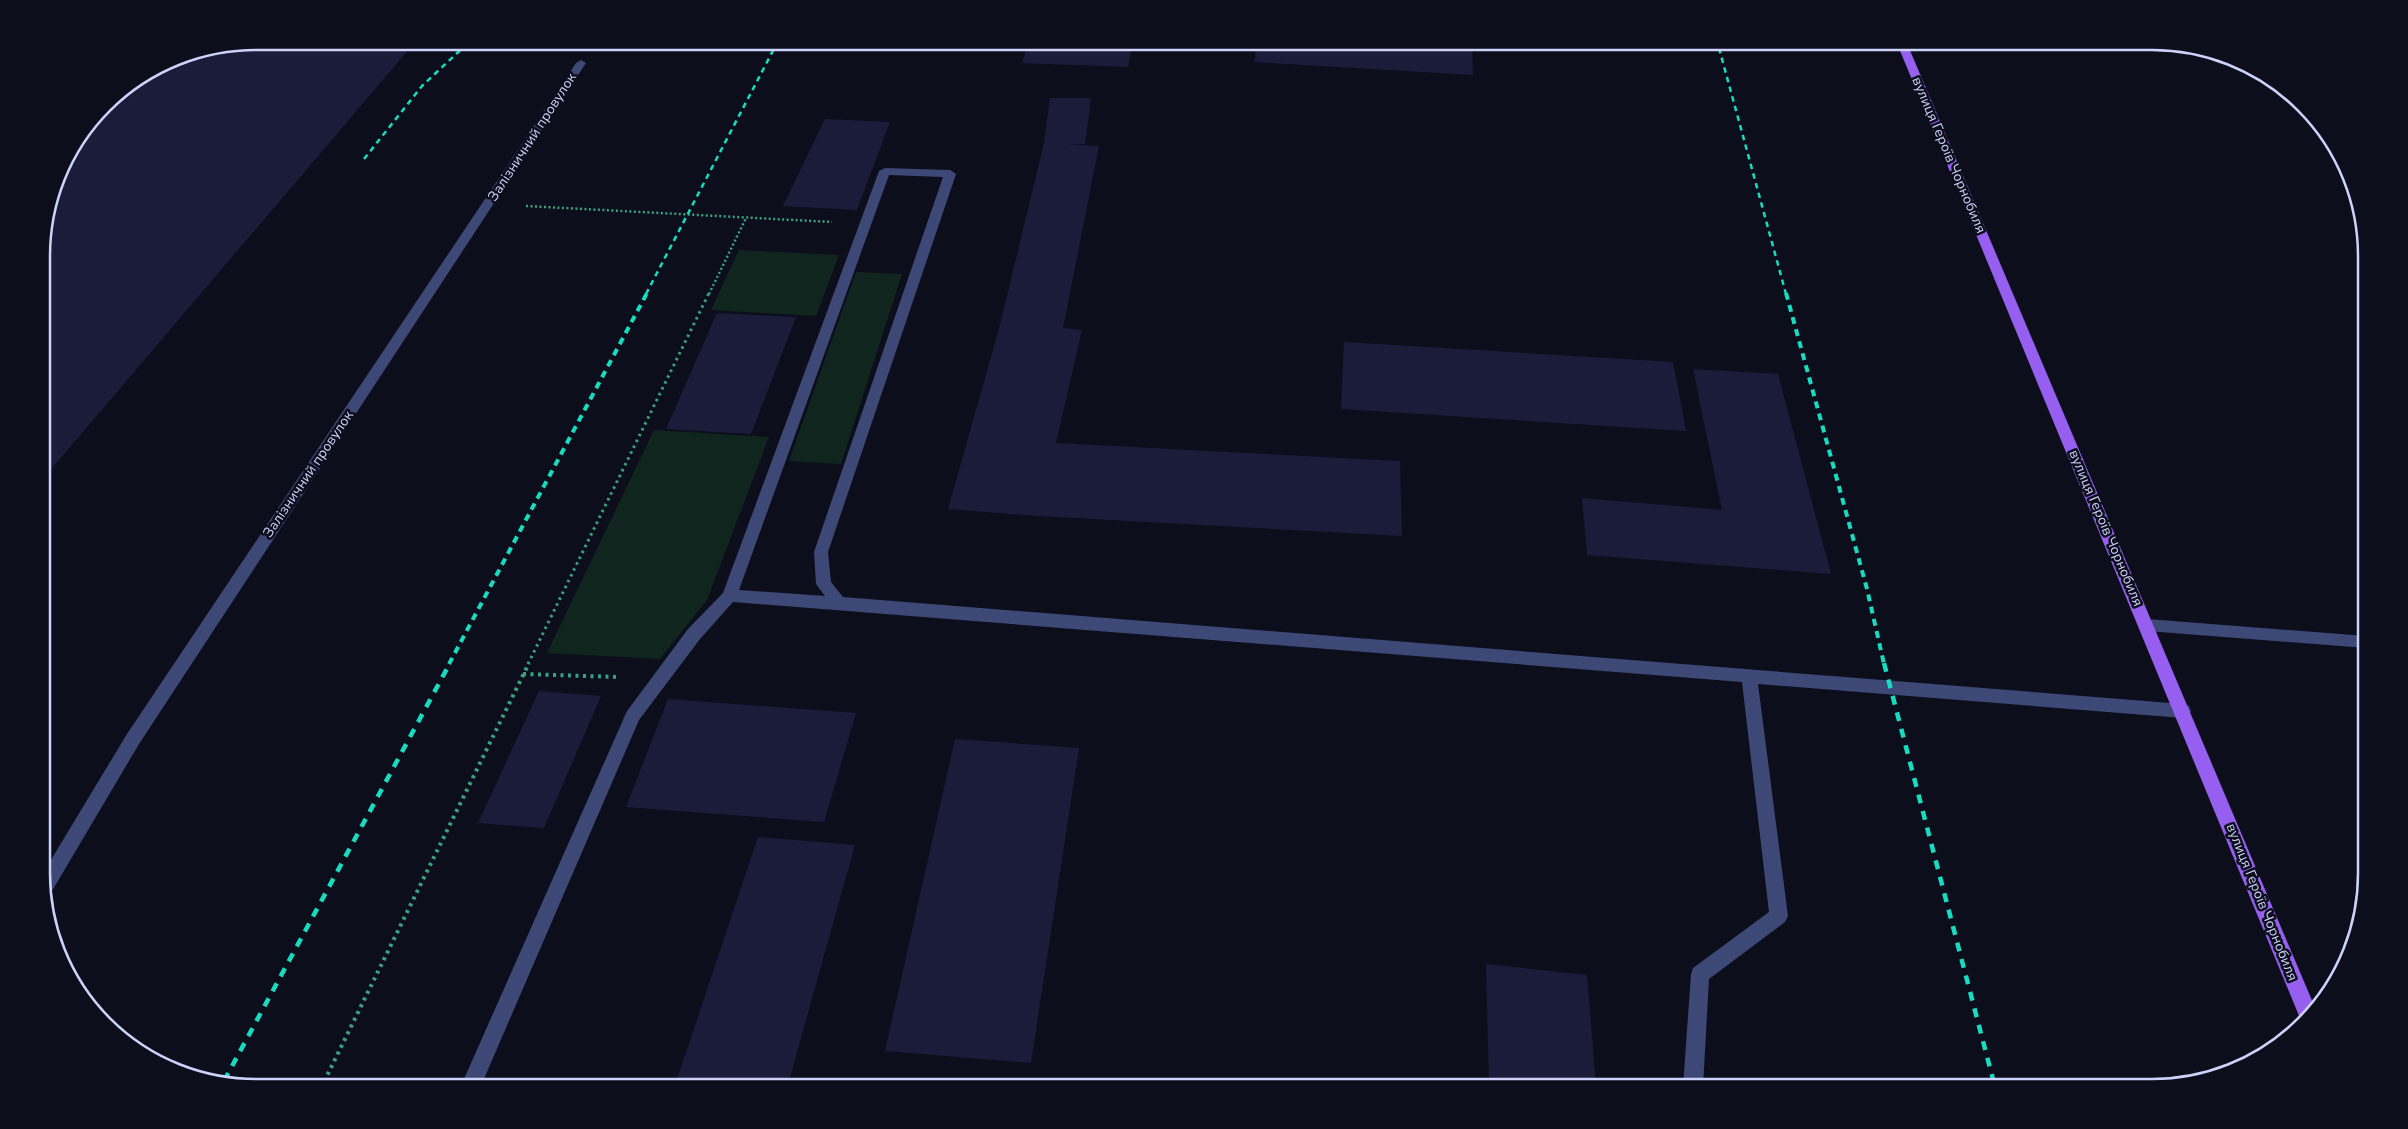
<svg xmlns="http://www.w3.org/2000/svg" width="2408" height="1129" font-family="'Nunito Sans',sans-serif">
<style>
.green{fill:#11251f}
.building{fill:#1b1c3a}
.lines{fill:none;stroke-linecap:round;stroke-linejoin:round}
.path-far2{stroke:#39a282;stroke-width:2.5;stroke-dasharray:2 2.5;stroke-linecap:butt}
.path-far1{stroke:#39a282;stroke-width:3;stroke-dasharray:2.5 4;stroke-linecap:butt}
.path{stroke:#39a282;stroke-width:4;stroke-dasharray:3 4.5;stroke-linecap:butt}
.minor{fill:#3d4876;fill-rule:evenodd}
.major{fill:#975fef;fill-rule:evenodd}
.rail-far2{stroke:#17dcc1;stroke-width:2.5;stroke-dasharray:5.5 4.5;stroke-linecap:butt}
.rail-far1{stroke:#17dcc1;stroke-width:4;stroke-dasharray:7 5.5;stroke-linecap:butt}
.rail{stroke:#17dcc1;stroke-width:4.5;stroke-dasharray:9 8;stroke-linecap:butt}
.labels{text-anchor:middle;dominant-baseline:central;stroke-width:5;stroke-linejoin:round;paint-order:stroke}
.street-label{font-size:14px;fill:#cdd2fa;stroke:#0d0e1c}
.rim{fill:none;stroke:#cdd2fa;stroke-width:2.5}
</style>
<rect width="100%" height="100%" fill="#0d0e1c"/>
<g class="green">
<polygon points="739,250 839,255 816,316 711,310"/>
<polygon points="856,272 902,274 841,464 789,461"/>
<polygon points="654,430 769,437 707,600 660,659 547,653"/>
</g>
<g class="building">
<polygon points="256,41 416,41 42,480 42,241 64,161 114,95 174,57"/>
<polygon points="1029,41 1133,41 1128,67 1022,63"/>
<polygon points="1258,41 1472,41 1473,75 1254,62"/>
<polygon points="1050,98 1091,98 1085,144 1066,144 1099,146 1063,328 1082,330 1056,443 1400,461 1402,536 1038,516 948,509 1000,325 1044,143"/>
<polygon points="825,119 890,122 857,210 783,206"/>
<polygon points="717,313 796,317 751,434 666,429"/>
<polygon points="1344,342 1673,362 1686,431 1341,409"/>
<polygon points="1693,369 1778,374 1831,574 1587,555 1582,498 1722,510"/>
<polygon points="539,691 601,696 544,828 478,823"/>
<polygon points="668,699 856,713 824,822 626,807"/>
<polygon points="955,739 1079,748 1031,1063 885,1051"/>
<polygon points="758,837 855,845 787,1088 674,1088"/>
<polygon points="1486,964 1587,975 1596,1087 1489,1087"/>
</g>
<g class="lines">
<g class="path-far2">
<polyline points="526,206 832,222"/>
<polyline points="709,294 746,218"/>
</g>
<polyline class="path-far1" points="528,664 709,293"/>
<g class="path">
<polyline points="523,674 618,677"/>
<polyline points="321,1088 529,663"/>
</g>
<g class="minor">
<polygon points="581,60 586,63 139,744 49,896 43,898 43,873 127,734 576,63"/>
<path d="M885,168L950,170L956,174L828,552L831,582L843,597L2183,704L2189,706L2191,711L2189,716L2183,718L1758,684L1788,916L1785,922L1709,979L1703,1087H1683L1691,974L1693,968L1769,912L1742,682L733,602L700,639L639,720L480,1088H460L627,711L688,629L723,593L879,171ZM889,175L943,177L814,552L816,584L825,596L739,590Z"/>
<polygon points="2147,619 2366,636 2366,648 2147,631 2142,629 2139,625 2142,621"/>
</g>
<polygon class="major" points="1896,41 1906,41 2316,1010 2302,1023"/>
<g class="rail-far2">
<polyline points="1719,48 1786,294"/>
<polyline points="364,159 422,86 470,41"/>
<polyline points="646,294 778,41"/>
</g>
<g class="rail-far1">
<polyline points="1786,293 1867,589 1884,664"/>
<polyline points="449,664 647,293"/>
</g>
<g class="rail">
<polyline points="1884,663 1995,1087"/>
<polyline points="224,1081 450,663"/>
</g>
</g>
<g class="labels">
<g class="street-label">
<text transform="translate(532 137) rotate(-57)">Залізничний провулок</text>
<text transform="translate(1949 155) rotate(67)">вулиця Героїв Чорнобиля</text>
<text transform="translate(308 474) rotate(-56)">Залізничний провулок</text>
<text transform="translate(2106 528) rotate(67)">вулиця Героїв Чорнобиля</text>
<text transform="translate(2262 902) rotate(68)">вулиця Героїв Чорнобиля</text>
</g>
</g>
<path d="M0 0H2408V1129H0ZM256 50H2152A206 206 0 0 1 2358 256V873A206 206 0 0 1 2152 1079H256A206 206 0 0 1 50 873V256A206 206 0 0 1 256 50Z" fill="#0d0e1c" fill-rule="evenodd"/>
<path class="rim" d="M256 50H2152A206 206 0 0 1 2358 256V873A206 206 0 0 1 2152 1079H256A206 206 0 0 1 50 873V256A206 206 0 0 1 256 50Z"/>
</svg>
